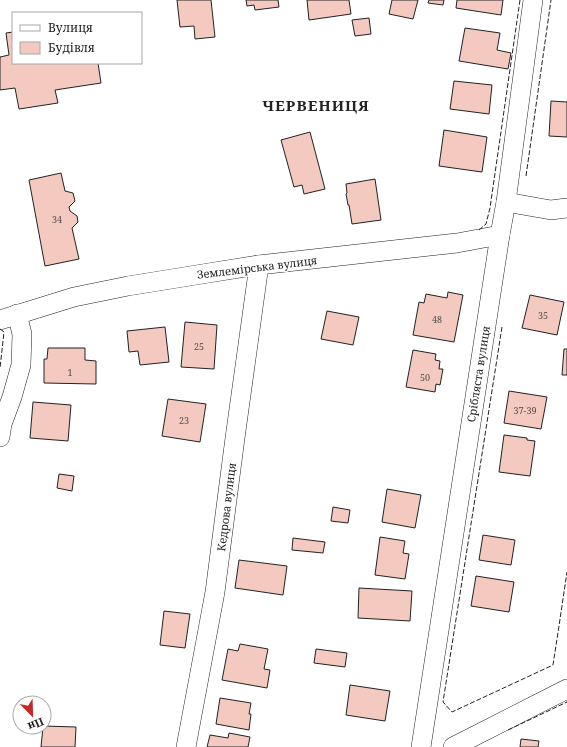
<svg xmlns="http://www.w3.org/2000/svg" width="567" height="747" font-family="'Noto Serif',serif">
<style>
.building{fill:#f3c9c0;stroke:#222}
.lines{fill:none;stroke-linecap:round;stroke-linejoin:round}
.street-casing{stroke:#222;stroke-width:20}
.street{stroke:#fff;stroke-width:19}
.fence{stroke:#222;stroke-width:1;stroke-dasharray:5 2;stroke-linecap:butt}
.labels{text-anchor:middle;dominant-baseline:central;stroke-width:3;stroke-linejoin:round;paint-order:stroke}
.number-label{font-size:9px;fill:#564c4a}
.street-label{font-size:11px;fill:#222;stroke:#fff}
.district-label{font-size:15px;font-weight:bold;letter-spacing:1px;fill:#222;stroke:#fff}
</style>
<rect width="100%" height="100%" fill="#fff"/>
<g class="building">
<polygon points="177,0 211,0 215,37 195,39 194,26 180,27"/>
<polygon points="246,0 278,0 279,7 255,10 254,5 247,6"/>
<polygon points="307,0 349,0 351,14 309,20"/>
<polygon points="392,0 418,0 413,19 389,14"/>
<polygon points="429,0 444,0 443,5 428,3"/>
<polygon points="457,0 503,0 501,15 456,8"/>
<polygon points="369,18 371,34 355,36 352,20"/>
<polygon points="465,28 500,33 497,50 511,53 508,69 459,61"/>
<polygon points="13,32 13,63 98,63 101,83 55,90 58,103 19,109 15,88 0,90 0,57 9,55 6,33"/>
<polygon points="454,81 492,85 489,114 450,109"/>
<polygon points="551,101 567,102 567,137 549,136"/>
<polygon points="444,130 487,137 482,172 439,166"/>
<polygon points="310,132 325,189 304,194 302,185 294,187 281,140"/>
<polygon points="61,173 65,191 73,193 75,201 69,207 70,211 77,216 78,222 72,228 79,259 45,266 29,180"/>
<polygon points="375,179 381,220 352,224 349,205 348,205 346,194 347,193 346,184"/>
<polygon points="448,292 463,295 454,342 413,335 419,302 424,303 426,294 447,298"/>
<polygon points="530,295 564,302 557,335 522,328"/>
<polygon points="327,311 359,317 353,345 321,339"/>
<polygon points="185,322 217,325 214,369 181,367"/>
<polygon points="165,327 169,362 140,365 138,351 129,352 127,331"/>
<polygon points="48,348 85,348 85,360 96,361 96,384 44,383 44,359 47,359"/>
<polygon points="564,349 567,349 567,375 562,375"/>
<polygon points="413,350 436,354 435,360 440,361 439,369 443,369 440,385 436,384 435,392 406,387"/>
<polygon points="509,391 547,397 541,429 504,423"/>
<polygon points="168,399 206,404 200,442 162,436"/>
<polygon points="33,402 71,405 68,441 30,438"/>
<polygon points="504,435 527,438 527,440 535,441 530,476 499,472"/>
<polygon points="59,474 74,476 72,491 57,488"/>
<polygon points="387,489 421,495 415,528 382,522"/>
<polygon points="333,507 350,510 348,523 331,521"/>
<polygon points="483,535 515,540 511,565 479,560"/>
<polygon points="380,537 405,541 403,553 409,554 405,579 375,575"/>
<polygon points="293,538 325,542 323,553 292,550"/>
<polygon points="239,560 287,566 283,595 235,588"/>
<polygon points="476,576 514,582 509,612 471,606"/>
<polygon points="359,588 412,591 410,621 358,618"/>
<polygon points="164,611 190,614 185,648 160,645"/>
<polygon points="240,644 268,649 264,669 270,670 267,688 222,680 228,649 238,651"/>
<polygon points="316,649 347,653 345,667 314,663"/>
<polygon points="350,685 390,691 385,721 346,715"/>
<polygon points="220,698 251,703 249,714 251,714 249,730 216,724"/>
<polygon points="44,726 76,727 75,747 41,747 43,727 44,727"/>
<polygon points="229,733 250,737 248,747 207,747 210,735 228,738"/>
<polygon points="521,739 539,741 538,747 520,747"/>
</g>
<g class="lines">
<g class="street-casing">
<g id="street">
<polyline points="506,202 551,210 567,208"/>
<polyline points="0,320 74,297 128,286 196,275 259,265 457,243 500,235"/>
<polyline points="0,437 2,424 12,397 21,365 22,334 17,314"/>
<polyline points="186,747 215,592 235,438 259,265"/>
<polyline points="421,747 500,235 506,202 533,0"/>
<polyline points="453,747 567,689"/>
</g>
</g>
<use href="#street" class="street"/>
<g class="fence">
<polyline points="526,176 551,0"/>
<polyline points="479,230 486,224 490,208 520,0"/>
<polyline points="502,327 443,702 452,712 553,665 559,626 567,572"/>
<polyline points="0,329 4,332 0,368"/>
<polyline points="508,730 567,702"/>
</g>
</g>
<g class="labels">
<g class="number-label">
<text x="57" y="219">34</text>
<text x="543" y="315">35</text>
<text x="437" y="319">48</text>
<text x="199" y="346">25</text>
<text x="70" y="372">1</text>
<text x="425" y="377">50</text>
<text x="525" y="410">37-39</text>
<text x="184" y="420">23</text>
</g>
<g class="street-label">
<text transform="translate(257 267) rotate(-7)">Землемірська вулиця</text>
<text transform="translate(478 374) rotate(-81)">Срібляста вулиця</text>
<text transform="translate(226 507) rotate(-83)">Кедрова вулиця</text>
</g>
<g class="district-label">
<text x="316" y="105">ЧЕРВЕНИЦЯ</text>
</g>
</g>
<rect x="12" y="12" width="130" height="52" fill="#ffffff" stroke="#a7a7a7"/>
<rect x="20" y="25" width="20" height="6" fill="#ffffff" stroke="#a7a7a7"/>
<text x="48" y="32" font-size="12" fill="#222222">Вулиця</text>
<rect x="20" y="42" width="20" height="12" fill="#f3c9c0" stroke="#a7a7a7"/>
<text x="48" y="52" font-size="12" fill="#222222">Будівля</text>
<g transform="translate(32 715) rotate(157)"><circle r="19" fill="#ffffff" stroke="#a7a7a7"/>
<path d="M0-3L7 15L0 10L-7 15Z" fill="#c62828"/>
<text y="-6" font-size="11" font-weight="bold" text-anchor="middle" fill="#222222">Пн</text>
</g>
</svg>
